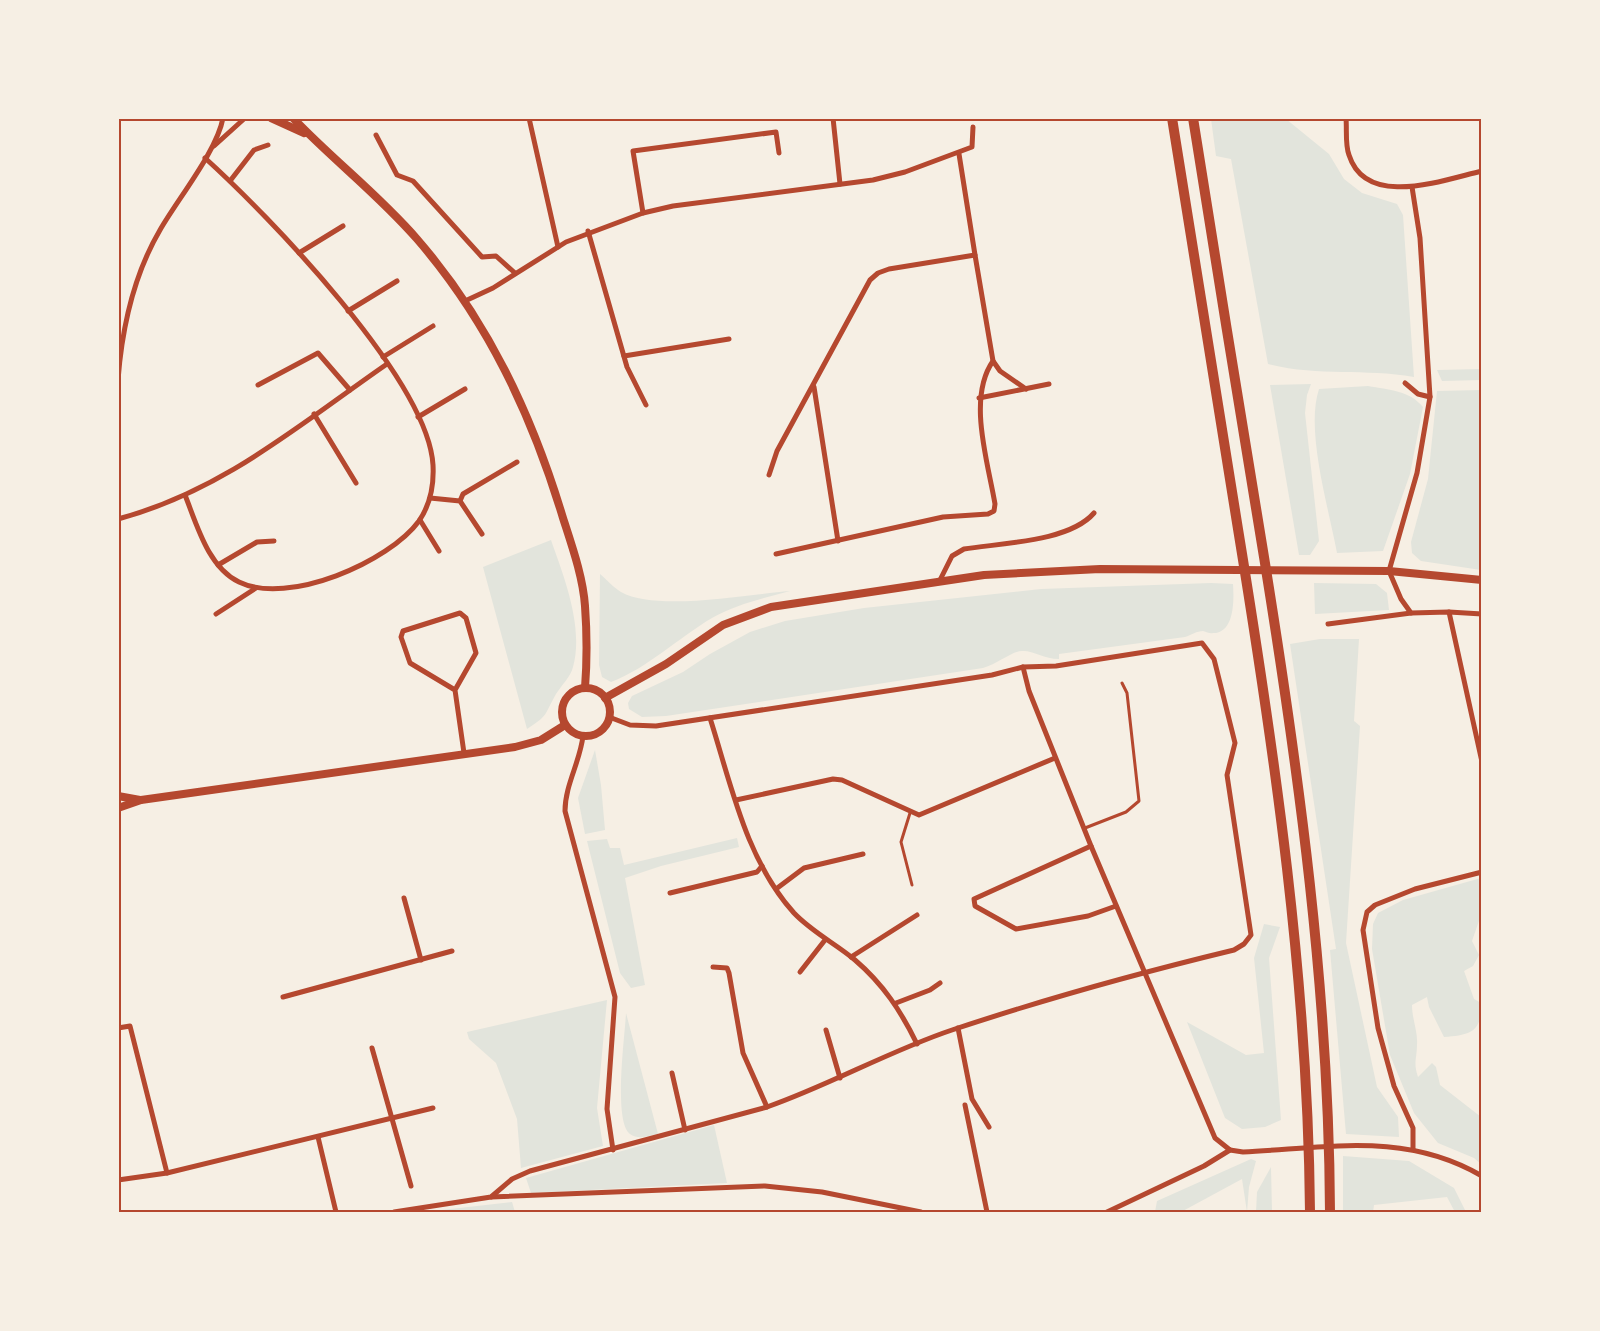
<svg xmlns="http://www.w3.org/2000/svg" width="1600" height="1331" font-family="'Source Serif 4',serif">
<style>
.green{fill:#e2e4dc}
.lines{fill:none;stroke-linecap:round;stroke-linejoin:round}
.service{stroke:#b5482f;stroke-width:3}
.minor{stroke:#b5482f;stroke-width:5}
.secondary{stroke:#b5482f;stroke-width:8}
.motorway{stroke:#b5482f;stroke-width:10}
.neatline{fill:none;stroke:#b5482f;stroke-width:2}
</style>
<rect width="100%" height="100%" fill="#f6efe4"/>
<g class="green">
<path d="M1211,119H1286L1329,154L1344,179L1362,193L1397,204L1403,215L1414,377C1364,368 1318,377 1268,364L1231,159L1216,156Z"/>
<polygon points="1481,369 1481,380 1442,381 1437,370"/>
<polygon points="1311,384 1307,395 1305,413 1319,541 1310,555 1299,555 1270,385"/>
<path d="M1368,386C1389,390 1409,390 1423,407L1410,474L1383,551L1337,553C1329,509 1305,431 1319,389Z"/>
<polygon points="1481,390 1481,570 1421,561 1412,553 1411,542 1428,479 1437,391"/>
<path d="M551,540C564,577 584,627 573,667C571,676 561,686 556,694C544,715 549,715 527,729L483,567Z"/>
<path d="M600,574C607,580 614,588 621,592C657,612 748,594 790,591C764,598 736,604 712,618C678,638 648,668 611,682L602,677L599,665Z"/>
<path d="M1211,583L1233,584C1234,599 1235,633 1213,633C1210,634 1207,632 1203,631C1197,631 1191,635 1185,637L1059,654V659C1044,659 1032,650 1022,651C1012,651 998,664 983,668L666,716L642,717L629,709L628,703L632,696L683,672L710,654L750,632L785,621L864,608L1041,589Z"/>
<polygon points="1314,583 1376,584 1387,593 1389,610 1315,614"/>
<polygon points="1320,639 1359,639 1354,721 1360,726 1346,943 1377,1087 1398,1117 1399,1137 1346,1134 1330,950 1336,949 1290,644"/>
<polygon points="595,750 601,785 605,830 585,834 578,798"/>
<polygon points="737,838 739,847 661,866 625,878 645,985 631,988 620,973 587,841 607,839 610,848 620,848 624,865"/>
<path d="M1481,878V915L1472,941L1479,955L1473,966L1464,971L1474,999L1481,1003C1482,1032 1471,1035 1444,1037L1429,1007L1427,997L1412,1005C1412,1019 1418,1032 1417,1044C1417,1059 1413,1062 1418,1077L1432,1063L1436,1067L1440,1085L1481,1117V1164L1474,1158L1438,1143L1414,1113L1390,1055L1372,949L1373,924L1378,913L1403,900Z"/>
<polygon points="1264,924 1280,927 1269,958 1281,1120 1265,1127 1242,1129 1225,1118 1187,1022 1246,1055 1264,1053 1254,958"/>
<polygon points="607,1000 597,1108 603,1146 521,1168 517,1119 496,1063 469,1039 467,1032"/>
<path d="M626,1013L658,1134C649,1136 638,1140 630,1134C613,1121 625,1036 626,1013Z"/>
<polygon points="714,1125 727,1183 531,1193 526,1178"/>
<polygon points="1343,1156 1409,1161 1454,1188 1466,1212 1455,1212 1447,1197 1374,1205 1373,1212 1343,1212"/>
<polygon points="1251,1159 1256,1161 1249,1187 1247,1212 1242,1179 1181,1212 1155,1212 1157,1201"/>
<polygon points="1271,1167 1272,1212 1256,1212 1257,1192"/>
<polygon points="512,1202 515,1212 424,1212"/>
</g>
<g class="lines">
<g class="service">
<polyline points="910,813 901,842 912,885"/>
<polyline points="1085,828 1126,812 1139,801 1127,693 1122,683"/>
</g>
<g class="minor">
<polyline points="529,118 558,247"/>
<polyline points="833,118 840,184"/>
<path d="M1346,118C1347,130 1345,145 1349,155C1366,209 1443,180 1482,171"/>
<polyline points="376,135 397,175 413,181 482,257 496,256 515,273"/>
<polyline points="214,146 245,118"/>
<polyline points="230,181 254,150 268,145"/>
<polyline points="1412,187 1420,238 1430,397 1417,473 1389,571 1401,599 1411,613 1449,612 1482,762"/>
<polyline points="643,213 633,151 776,132 779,153"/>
<polyline points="588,231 627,367 646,405"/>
<polyline points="299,253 343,226"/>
<polyline points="975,255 993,361 1000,371 1026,389"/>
<polyline points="465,301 493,288 566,242 643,213 673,206 873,180 905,172 972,147 973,127"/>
<polyline points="348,311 397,281"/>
<polyline points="624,356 729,339"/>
<polyline points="383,357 433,326"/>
<path d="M118,380C122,328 133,276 160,230C177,200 217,151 223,118"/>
<polyline points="1405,383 1418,394 1430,397"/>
<polyline points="258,385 318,353 350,390"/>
<polyline points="814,387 838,541"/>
<polyline points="979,398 1049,384"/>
<polyline points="314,414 356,483"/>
<polyline points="418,417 465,389"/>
<polyline points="769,475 777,451 870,280 878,273 889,269 975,255 959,154"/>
<path d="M185,495C197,525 208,567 239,582C288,606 389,562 419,521C430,505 434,484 433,465C428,380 268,215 205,158"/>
<polyline points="430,498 460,501 482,534"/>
<polyline points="460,501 463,494 517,462"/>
<path d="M118,519C223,491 300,424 387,364"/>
<polyline points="420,520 439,551"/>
<path d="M776,554L943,517L988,514L994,511L995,504C988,462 967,398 993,361"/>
<polyline points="218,565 257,542 274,541"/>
<path d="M939,582L952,556L964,549C1001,543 1069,542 1094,513"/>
<polyline points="1449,612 1482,614"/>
<polyline points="216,614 256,588"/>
<polyline points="1328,624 1411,613"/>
<path d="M1023,667L1029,691L1091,846L1215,1138L1230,1150L1243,1152C1328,1148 1405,1131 1482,1176"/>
<polyline points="455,690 410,663 401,637 403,631 460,613 466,618 476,653 455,690 464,753"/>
<path d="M710,718C731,784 746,860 794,913C812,932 836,944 855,960C883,984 901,1011 917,1044"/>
<path d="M583,736C580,762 565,785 565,811L615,997L607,1109L613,1150"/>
<polyline points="736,800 833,779 842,780 919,815 1055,758"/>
<polyline points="1091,846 974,899 975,906 1016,929 1088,916 1116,906"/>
<polyline points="776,889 804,868 863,854"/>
<polyline points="670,893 757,872 762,866"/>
<polyline points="404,898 421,960"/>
<polyline points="851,957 917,915"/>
<polyline points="713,967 727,968 729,973 743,1053 767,1107"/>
<polyline points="800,972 825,940"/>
<polyline points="283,997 452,951"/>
<polyline points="896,1003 930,990 940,983"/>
<polyline points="118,1028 130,1026 167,1173"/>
<polyline points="958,1028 972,1099 989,1127"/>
<polyline points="826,1030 840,1078"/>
<polyline points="372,1048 411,1186"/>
<polyline points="672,1073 685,1130"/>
<polyline points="965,1105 987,1212"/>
<polyline points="318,1137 336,1212"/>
<polyline points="1413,1149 1413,1128 1394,1086 1378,1028 1363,930 1367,912 1375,905 1415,889 1482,872"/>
<polyline points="118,1180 167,1173 433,1108"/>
<polyline points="491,1197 765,1186 822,1192 921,1212"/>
<path d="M394,1212L491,1197L512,1179L530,1171L767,1107C830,1085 889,1051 952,1030C1045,999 1139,973 1234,950L1244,944L1251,935L1227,775L1235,743L1214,659L1202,643L1056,666L1023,667L992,675L656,726L630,725L609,717"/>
<polyline points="1107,1212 1204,1166 1230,1150"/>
</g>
<g class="secondary">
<polyline points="271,118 304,133"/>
<path d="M293,118C333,160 379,195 417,239C488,321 532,415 563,518C572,546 583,577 585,606C587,633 587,662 585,688"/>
<circle cx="586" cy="712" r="24"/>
<polyline points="605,698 666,664 723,625 771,607 984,575 1100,569 1389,571 1482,580"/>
<polyline points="118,796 140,800"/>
<polyline points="118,808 141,800 515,747 541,740 565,725"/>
</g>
<g class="motorway">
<path d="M1172,118C1194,255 1216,392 1238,529C1275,756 1308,982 1310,1212"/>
<path d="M1193,118C1216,265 1240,410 1264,557C1299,774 1329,992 1330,1212"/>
</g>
</g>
<rect width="1600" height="1331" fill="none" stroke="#f6efe4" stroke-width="240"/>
<rect x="120" y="120" width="1360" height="1091" class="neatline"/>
</svg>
